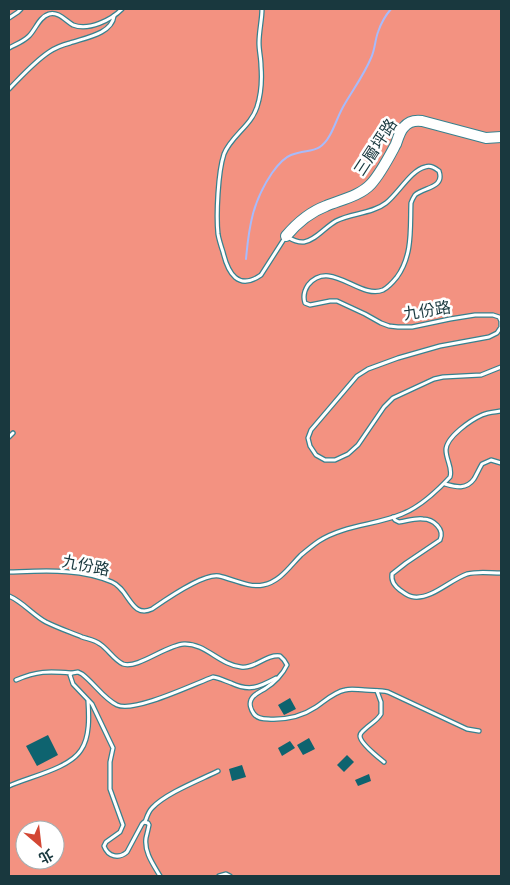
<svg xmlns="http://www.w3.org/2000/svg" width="510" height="885" font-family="Lora,'Noto Sans TC',serif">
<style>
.green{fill:#f39281;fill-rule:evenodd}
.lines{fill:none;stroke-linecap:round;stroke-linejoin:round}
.stream{stroke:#a7bbfb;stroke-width:2}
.building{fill:#0e636f}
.lane-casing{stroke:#37818e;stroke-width:5.5}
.secondary-casing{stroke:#37818e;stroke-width:12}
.lane{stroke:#fff;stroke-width:3}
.secondary{stroke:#fff;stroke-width:10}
.labels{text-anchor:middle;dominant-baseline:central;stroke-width:5;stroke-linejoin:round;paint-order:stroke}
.street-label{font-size:16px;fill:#19383e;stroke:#fff}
</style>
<rect width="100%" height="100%" fill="#b5effa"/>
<path class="green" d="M9,9H501V876H9ZM25,830H55V860H25Z"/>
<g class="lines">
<path class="stream" d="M246,259C249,225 253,201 272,173C277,166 283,158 291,155C309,148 319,155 330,135C335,126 338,116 343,107C352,91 364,75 371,58C375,50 375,40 378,32C381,23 385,16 391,9"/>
</g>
<g class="building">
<polygon points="290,698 296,709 284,715 278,705"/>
<polygon points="48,735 58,755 37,766 26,746"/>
<polygon points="309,738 315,749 303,755 297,745"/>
<polygon points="290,741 295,748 282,756 278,748"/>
<polygon points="347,755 354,762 344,772 337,765"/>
<polygon points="242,765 246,777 232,781 229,769"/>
<polygon points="369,774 371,781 358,786 355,780"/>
</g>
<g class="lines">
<g class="lane-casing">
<g id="lane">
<path d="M262,9C262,20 259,31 259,43C259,51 261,58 261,66C262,79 261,95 257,107C251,126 231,136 224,154C218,172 216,215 218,234C219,240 221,246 223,252C228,273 238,291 261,275L286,236C291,239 297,243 304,242C316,240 325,227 336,221C351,213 372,214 386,203C398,194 411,170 425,167C431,165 435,168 439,171C445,188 424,187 415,195C413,198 412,200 411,203C410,228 413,255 397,277C393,282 389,287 383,290C360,300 330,258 308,285C304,291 303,297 305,303L310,305L330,301H337L365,314L381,323L389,326L398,327H412L450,319L475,315H493L499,317L501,321V327L497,333L489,337L440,346L398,358L368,369L357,376L311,430L308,438L310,446L316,455L325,460H335L348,454L358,445L384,407L393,398L434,379L443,377L481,375L501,367"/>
<polyline points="9,18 18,12 21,9"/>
<path d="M9,48C16,44 23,42 29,36C36,29 39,17 49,14C58,11 66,21 73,25C89,31 111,20 122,9"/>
<path d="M9,89C21,77 34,62 49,52C55,48 62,45 70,43C84,38 112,34 114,16"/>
<polyline points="9,437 13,433"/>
<path d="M445,484C456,487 466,490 474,479C477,474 479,469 482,464L491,460L501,463"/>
<path d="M393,517L395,520L399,522C407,521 415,518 423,519C433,519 445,529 440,540L406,563L392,574C391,582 395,586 400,590C404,593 409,597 414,597C432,599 450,580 467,574C478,571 490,573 501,573"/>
<path d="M9,572C43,571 80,568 112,582C129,589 131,619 152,609C165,600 203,573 219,576C233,579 249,588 263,585C280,582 290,566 301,555C307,550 313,545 319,541C344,525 376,525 402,514C420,507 437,491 450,477C453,468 446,460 446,450C446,437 471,420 482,415C488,412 495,412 501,411"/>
<path d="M9,596C23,602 33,615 46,622C58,628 70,632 82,637C88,639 95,640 100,644C108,649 114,660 123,664C138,669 166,645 184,644C205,643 220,665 241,667C255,669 266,654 280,656L284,660L287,665C283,674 274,683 266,688C262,691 253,694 251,700C249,704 251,710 254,714C257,718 263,719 268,719C285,720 301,717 316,707C325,701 334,692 345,690C352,688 358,690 365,690C373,691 380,690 388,692L467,729L479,731"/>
<path d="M16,680C37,671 48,671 71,673"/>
<path d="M377,691L381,702V714C377,721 370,724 364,730C362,732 360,733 360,736C360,743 379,758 384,762"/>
<path d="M9,786C28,777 69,769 81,750C90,737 89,716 88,701"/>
<path d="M145,822C147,817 148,812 152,808C166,793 200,780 218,771"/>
<path d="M160,876C153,864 144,852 146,838C147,834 148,830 149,825L148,823L144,822L142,824L127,852C119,859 108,857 104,846L106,842L120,832L123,825L110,789V762L113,748L92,704L73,684L70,675L72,673L78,672L82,674C94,683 104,699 117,705C134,713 194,684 213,677C220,678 225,681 231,683C250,692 259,687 276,678"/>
<polyline points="219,876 226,874 230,876"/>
</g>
</g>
<g class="secondary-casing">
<path id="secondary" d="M286,236C297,223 310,212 326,206C340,200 360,196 371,184C381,173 389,157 396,144C398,138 400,131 404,127C409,121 415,120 422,121L486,138L501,137"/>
</g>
<use href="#lane" class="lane"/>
<use href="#secondary" class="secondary"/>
</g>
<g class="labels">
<g class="street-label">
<text transform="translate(375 147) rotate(-57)">三層坪路</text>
<text transform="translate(427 310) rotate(-9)">九份路</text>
<text transform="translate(86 565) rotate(11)">九份路</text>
</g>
</g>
<rect width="510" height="885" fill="none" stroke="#19383e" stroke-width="20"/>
<g transform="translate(40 845) rotate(152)"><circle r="24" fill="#ffffff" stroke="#a3afb2"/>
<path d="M0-4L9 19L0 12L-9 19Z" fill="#d34734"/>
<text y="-8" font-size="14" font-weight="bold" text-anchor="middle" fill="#19383e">北</text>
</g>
</svg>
